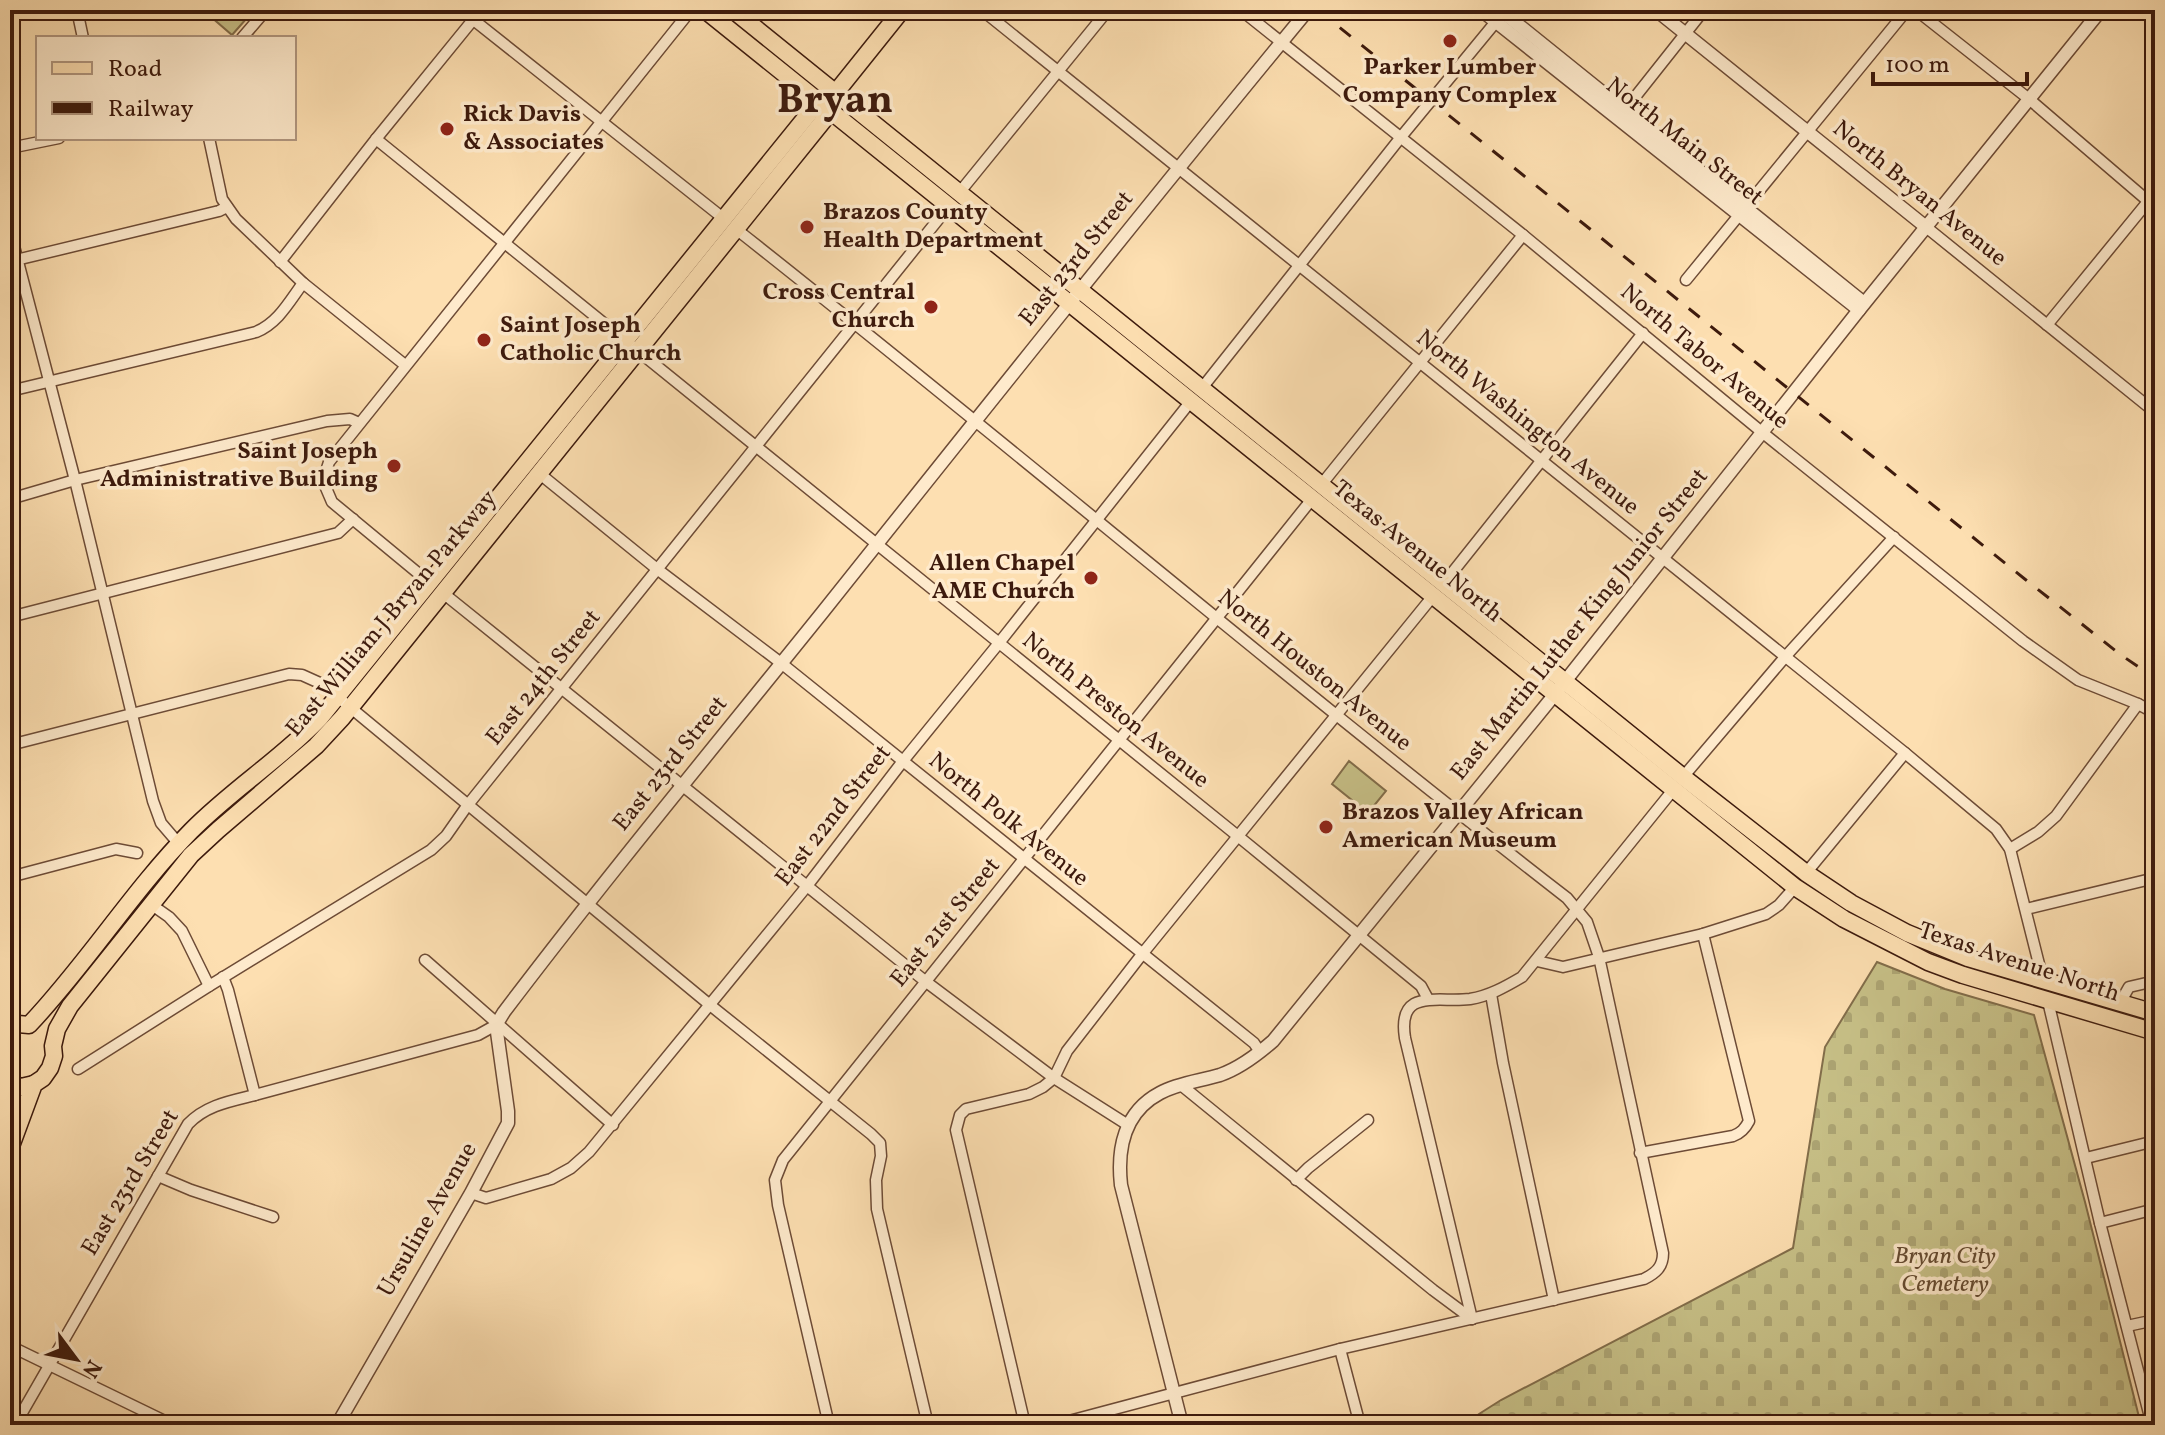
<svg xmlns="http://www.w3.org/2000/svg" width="2165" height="1435" font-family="Vollkorn,serif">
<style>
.cemetery{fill:url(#cemetery-stones);stroke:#826d4a;stroke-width:2}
.park{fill:#c7c087;stroke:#826d4a;stroke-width:2}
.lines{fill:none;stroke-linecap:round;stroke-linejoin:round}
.minor-casing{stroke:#6d4b36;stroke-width:13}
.tertiary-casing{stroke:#6d4b36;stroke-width:15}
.primary-casing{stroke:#3d1a0d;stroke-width:19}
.minor{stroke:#feeacc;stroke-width:10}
.tertiary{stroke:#feeacc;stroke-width:12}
.primary{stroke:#fddfb1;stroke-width:16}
.rail{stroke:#3d1a0d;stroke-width:3;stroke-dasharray:14 14;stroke-linecap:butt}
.poi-dot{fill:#8f2418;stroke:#feeacc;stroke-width:3}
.labels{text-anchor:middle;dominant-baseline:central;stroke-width:7;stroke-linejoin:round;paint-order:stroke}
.poi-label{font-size:24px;font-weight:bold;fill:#3d1a0d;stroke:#feeacc;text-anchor:start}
.street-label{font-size:24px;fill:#3d1a0d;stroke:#feeacc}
.park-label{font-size:24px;font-style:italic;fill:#664c32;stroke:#feeacc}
.town-label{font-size:40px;font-weight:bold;fill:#3d1a0d;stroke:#feeacc}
</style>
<defs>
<pattern id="cemetery-stones" width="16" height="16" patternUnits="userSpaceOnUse" patternTransform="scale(2)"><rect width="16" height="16" fill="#c7c087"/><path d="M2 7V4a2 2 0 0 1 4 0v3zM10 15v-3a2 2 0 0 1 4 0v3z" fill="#aca473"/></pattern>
</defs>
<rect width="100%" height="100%" fill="#fddfb1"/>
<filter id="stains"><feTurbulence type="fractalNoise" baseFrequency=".0025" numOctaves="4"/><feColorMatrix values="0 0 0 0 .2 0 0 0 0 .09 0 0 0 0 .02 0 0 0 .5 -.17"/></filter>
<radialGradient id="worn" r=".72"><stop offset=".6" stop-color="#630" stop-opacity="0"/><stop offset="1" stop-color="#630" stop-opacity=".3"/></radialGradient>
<polygon class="cemetery" points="1877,962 1945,989 2034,1015 2085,1202 2141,1425 1466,1425 1479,1414 1501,1400 1793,1248 1825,1047"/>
<g class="park">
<polygon points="203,10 254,10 232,35"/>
<polygon points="1349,761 1386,791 1368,813 1332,784"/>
</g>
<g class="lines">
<g class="minor-casing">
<g id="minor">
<polyline points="77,10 83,38"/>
<polyline points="461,10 723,218"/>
<polyline points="982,10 1905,753 1996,829 2010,849 2043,980"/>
<polyline points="1241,10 1523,235 1763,433 2023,641 2078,680 2138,704 2155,713"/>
<polyline points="1916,10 2029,99 2155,207"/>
<polyline points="242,38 266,10"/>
<polyline points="1620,116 1704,10"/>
<polyline points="209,138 222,199 236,219 303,283 405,365"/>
<polyline points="376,139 1239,837 1421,986 1428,999"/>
<polyline points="10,148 59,138"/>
<polyline points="959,193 1108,10"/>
<polyline points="1926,227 2155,412"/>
<path d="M736,229C1015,449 1286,680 1567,898L1587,922L1599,957L1663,1253C1663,1267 1656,1273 1644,1279L1340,1349L1054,1425"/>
<polyline points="10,231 75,480 153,801 161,823 179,844"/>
<polyline points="12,261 219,211 227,207"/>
<polyline points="280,262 376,139 481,10"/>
<polyline points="1686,280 1907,10"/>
<polyline points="2047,325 2155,193"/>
<polyline points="1202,388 1401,137 1499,18"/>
<path d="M10,391L256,332C278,323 289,302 303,283"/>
<polyline points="540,474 657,569 781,663 1254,1043 1260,1052"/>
<polyline points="1321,485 1523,235"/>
<polyline points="10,499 75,480 327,421 350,419 359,423"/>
<polyline points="430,583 332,502 323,481 329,462 691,10"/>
<polyline points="1444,583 1643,333"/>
<polyline points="443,593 925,981 1054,1078 1128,1125"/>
<polyline points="10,617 338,533 353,519"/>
<polyline points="10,745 289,674 302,675 322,684 710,1005 871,1134 880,1143 881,1156 876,1180 877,1209 928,1425"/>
<polyline points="1683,777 1785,657 1894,537"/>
<polyline points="2010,849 2038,832 2056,816 2138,704"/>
<polyline points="1806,873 1905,753"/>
<polyline points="10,877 116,849 137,853"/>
<polyline points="152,905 169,917 182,931 209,986"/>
<polyline points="2026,909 2155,878"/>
<polyline points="425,960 613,1125"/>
<polyline points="1537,961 1563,967 1703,934 1766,914 1779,905 1795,887"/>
<polyline points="223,977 228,990 255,1095"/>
<polyline points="1491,994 1503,1063 1554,1300"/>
<polyline points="2048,1001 2100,1223 2152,1425"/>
<polyline points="2120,1003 2129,987 2155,981"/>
<polyline points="78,1069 209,986 431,850 446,836 467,806 949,206"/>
<polyline points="1181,1085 1433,1290 1472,1319"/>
<path d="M1640,1153L1733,1136C1741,1133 1745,1129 1749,1121L1703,934"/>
<polyline points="2086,1158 2155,1141"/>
<polyline points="158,1176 191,1190 273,1217"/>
<polyline points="1296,1180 1308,1168 1368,1120"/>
<polyline points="471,1193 486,1198 551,1179 571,1168 589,1152 807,886 903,761 999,643 1191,401"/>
<polyline points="2100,1223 2155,1209"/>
<path d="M1472,1319L1405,1038C1397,987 1438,1003 1470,999C1489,996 1505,987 1522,977L1673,790"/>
<polyline points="2127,1326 2155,1320"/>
<polyline points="10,1346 173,1425"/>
<polyline points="1340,1349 1360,1425"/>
<path d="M15,1425L188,1124C206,1105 231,1101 255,1095L478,1035L496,1025"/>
<polyline points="829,1425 778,1205 775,1180 783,1160 1312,499"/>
<polyline points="1025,1425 956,1130 960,1115 966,1109 1029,1094 1043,1087 1054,1078 1067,1051 1143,953 1433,596"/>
</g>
</g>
<g class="tertiary-casing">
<g id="tertiary">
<polyline points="1481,10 1859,310"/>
<polyline points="1500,10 1864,303"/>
<polyline points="1656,10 1926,227"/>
<path d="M337,1425L471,1193L508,1123V1111L496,1025L504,1012C607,876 715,746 822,613C983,411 1144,209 1308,10"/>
<path d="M1182,1425L1121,1185C1117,1149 1124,1112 1160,1093C1178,1083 1200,1081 1220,1075C1240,1068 1257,1055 1273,1041L1555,694L1859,310L2101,10"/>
</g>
</g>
<g class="primary-casing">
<g id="primary">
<polyline points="705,10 1795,887 1844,919 1928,962 1963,975 2155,1032"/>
<polyline points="733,10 1683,777 1806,873 1851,903 1907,933 1968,958 2155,1013"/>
<path d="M10,1026L18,1024L29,1025C87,964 132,891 191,831C231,790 281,759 320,718L811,111L825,106"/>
<polyline points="10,1083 21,1087 34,1084"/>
<polyline points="10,1149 34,1084 43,1078 50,1068 54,1056 53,1046 57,1029 70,1006 191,855 218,830 316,746 342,718 823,121 825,106 902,10"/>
</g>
</g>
<use href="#minor" class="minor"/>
<use href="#tertiary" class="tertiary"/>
<use href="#primary" class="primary"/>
<polyline class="rail" points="1318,10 2026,580 2121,655 2155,678"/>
</g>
<g class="poi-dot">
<circle cx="1450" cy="41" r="8"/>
<circle cx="447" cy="129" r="8"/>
<circle cx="807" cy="227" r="8"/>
<circle cx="931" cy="307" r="8"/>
<circle cx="484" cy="340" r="8"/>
<circle cx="394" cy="466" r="8"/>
<circle cx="1091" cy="578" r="8"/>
<circle cx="1326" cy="827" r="8"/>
</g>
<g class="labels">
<g class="poi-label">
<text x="1450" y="68" text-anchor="middle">Parker Lumber<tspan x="1450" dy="28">Company Complex</tspan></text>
<text x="463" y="115">Rick Davis<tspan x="463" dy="28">&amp; Associates</tspan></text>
<text x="823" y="213">Brazos County<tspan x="823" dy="28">Health Department</tspan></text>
<text x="915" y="293" text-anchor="end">Cross Central<tspan x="915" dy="28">Church</tspan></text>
<text x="500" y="326">Saint Joseph<tspan x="500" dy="28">Catholic Church</tspan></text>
<text x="378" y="452" text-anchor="end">Saint Joseph<tspan x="378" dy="28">Administrative Building</tspan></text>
<text x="1075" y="564" text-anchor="end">Allen Chapel<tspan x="1075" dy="28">AME Church</tspan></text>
<text x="1342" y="813">Brazos Valley African<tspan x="1342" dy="28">American Museum</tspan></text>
</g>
<g class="street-label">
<text transform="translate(1684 142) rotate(38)">North Main Street</text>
<text transform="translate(1919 194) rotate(39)">North Bryan Avenue</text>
<text transform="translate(1077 259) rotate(-51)">East 23rd Street</text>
<text transform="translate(1704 357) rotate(40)">North Tabor Avenue</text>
<text transform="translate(1527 423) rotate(39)">North Washington Avenue</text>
<text transform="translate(1417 552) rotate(39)">Texas Avenue North</text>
<text transform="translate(392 614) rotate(-50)">East William J Bryan Parkway</text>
<text transform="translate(1580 625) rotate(-51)">East Martin Luther King Junior Street</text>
<text transform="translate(1314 671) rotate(39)">North Houston Avenue</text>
<text transform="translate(544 678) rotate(-51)">East 24th Street</text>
<text transform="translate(1115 711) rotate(39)">North Preston Avenue</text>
<text transform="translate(671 764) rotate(-51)">East 23rd Street</text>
<text transform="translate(834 816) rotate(-52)">East 22nd Street</text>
<text transform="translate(1008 820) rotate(39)">North Polk Avenue</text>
<text transform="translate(946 923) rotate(-51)">East 21st Street</text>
<text transform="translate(2019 963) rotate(18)">Texas Avenue North</text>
<text transform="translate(131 1183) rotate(-59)">East 23rd Street</text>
<text transform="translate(428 1220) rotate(-60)">Ursuline Avenue</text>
</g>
<g class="park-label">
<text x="1945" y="1257">Bryan City<tspan x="1945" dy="28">Cemetery</tspan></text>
</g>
<g class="town-label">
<text x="835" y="102">Bryan</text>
</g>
</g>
<rect width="2165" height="1435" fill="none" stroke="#fddfb1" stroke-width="40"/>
<rect x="12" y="12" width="2141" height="1411" fill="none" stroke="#3d1a0d" stroke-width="4"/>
<rect x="20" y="20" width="2125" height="1395" fill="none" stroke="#3d1a0d" stroke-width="2"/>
<rect x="36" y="36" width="260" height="104" fill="#feeacc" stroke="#b19780" stroke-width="2"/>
<rect x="52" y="62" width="40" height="12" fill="#fddfb1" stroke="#b19780" stroke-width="2"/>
<text x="108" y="76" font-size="24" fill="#3d1a0d">Road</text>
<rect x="52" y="102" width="40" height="12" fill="#3d1a0d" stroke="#b19780" stroke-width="2"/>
<text x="108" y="116" font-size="24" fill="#3d1a0d">Railway</text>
<g transform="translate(76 1359) rotate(122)" stroke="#feeacc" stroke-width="6" paint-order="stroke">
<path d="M0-6L14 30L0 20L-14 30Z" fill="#3d1a0d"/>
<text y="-12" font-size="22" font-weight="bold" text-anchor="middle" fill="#3d1a0d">N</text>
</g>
<path d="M1873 72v12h154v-12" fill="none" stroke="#3d1a0d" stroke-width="4"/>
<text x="1885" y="72" font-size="24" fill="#3d1a0d" stroke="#feeacc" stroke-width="6" paint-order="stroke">100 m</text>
<rect width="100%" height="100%" filter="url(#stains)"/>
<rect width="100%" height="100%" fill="url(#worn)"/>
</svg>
